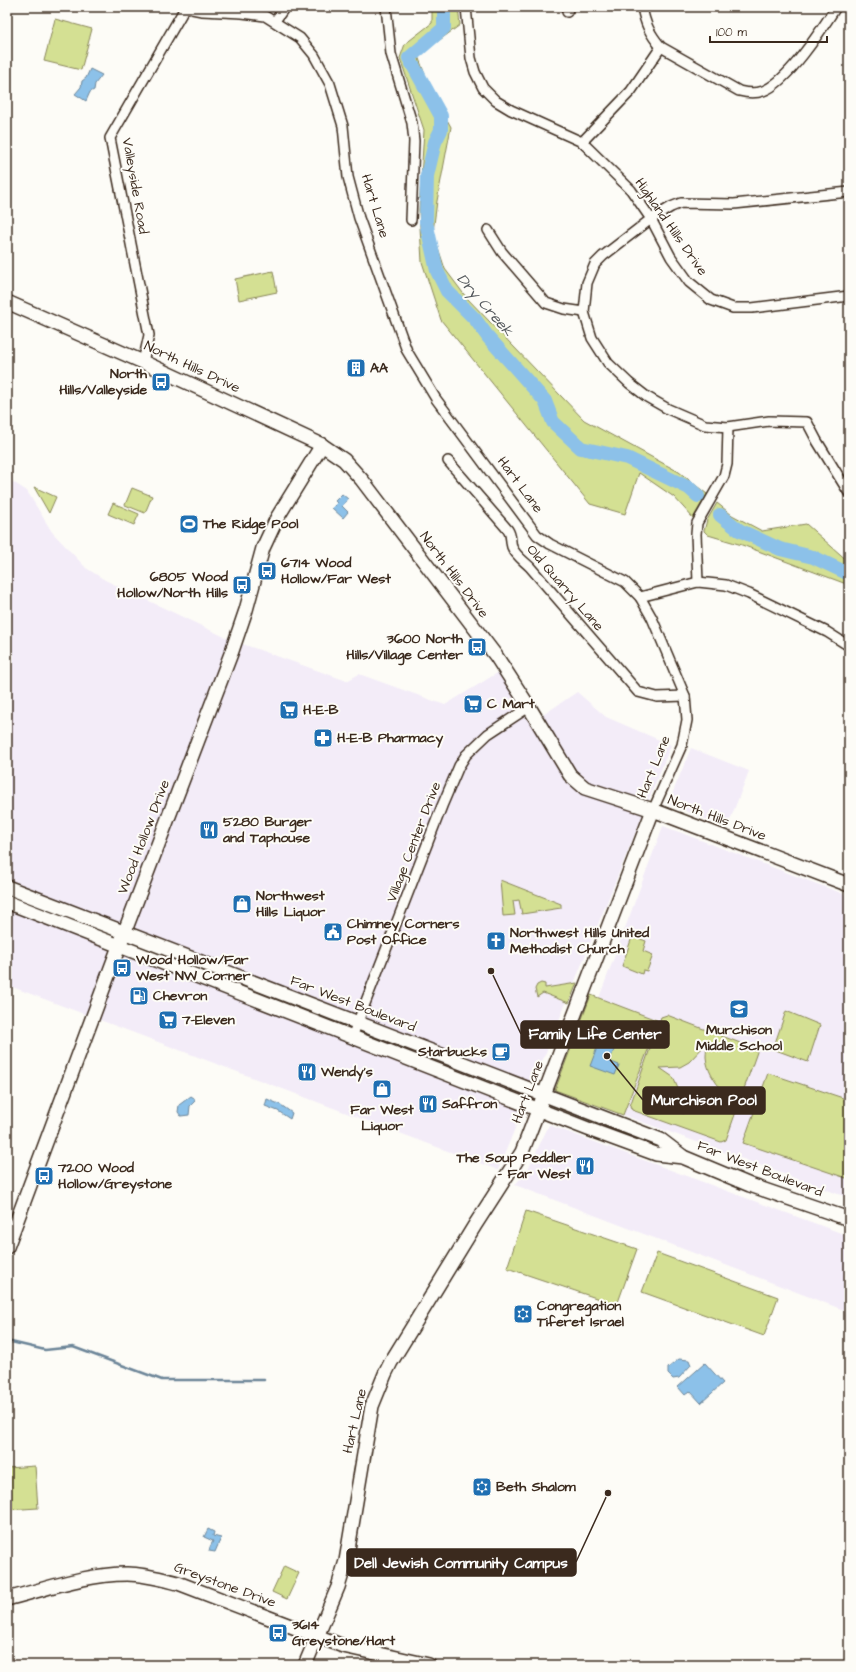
<svg xmlns="http://www.w3.org/2000/svg" width="856" height="1672" font-family="'Architects Daughter',sans-serif">
<style>
.built{fill:#f3ecf8}
.green{fill:#d4e093;stroke:#888558;fill-rule:evenodd}
.water{fill:#8cc1e9;stroke:#6c8598}
.lines{fill:none;stroke-linecap:round;stroke-linejoin:round}
.stream{stroke:#6c8598;stroke-width:2.5}
.river{stroke:#8cc1e9;stroke-width:14}
.street-casing{stroke:#3b2a1e;stroke-width:12}
.secondary-casing{stroke:#3b2a1e;stroke-width:16}
.street{stroke:#fdfcf7;stroke-width:9}
.secondary{stroke:#fdfcf7;stroke-width:13}
.labels{text-anchor:middle;dominant-baseline:central;stroke-width:4;stroke-linejoin:round;paint-order:stroke}
.street-label{font-size:14px;fill:#3b2a1e;stroke:#fdfcf7}
.poi-label{font-size:14px;font-weight:bold;fill:#3b2a1e;stroke:#fdfcf7;text-anchor:start}
.water-label{font-size:15px;font-style:italic;fill:#53575b;stroke:#fdfcf7}
.leader{fill:none;stroke:#3b2a1e;stroke-width:1.5}
.callout-dot{fill:#3b2a1e;stroke:#fdfcf7;stroke-width:1.5}
.callout{fill:#3b2a1e;stroke:#3b2a1e;stroke-width:1.5}
.callout-label{font-size:15px;text-anchor:middle;font-weight:bold;fill:#fff}
</style>
<rect width="100%" height="100%" fill="#fdfcf7"/>
<filter id="ink" filterUnits="userSpaceOnUse"><feTurbulence type="fractalNoise" baseFrequency=".025" numOctaves="2"/><feDisplacementMap in="SourceGraphic" scale="8" xChannelSelector="R" yChannelSelector="G"/><feConvolveMatrix kernelMatrix="1 2 1 2 8 2 1 2 1" color-interpolation-filters="sRGB"/></filter>
<g filter="url(#ink)">
<g class="built">
<polygon points="7,478 27,491 52,532 86,568 105,580 231,640 347,681 359,674 445,705 499,672 531,723 577,692 606,717 671,745 498,1170 7,985"/>
<polygon points="691,748 749,771 727,828 668,804"/>
<polygon points="663,826 849,896 849,1198 623,1115 659,1021 599,998"/>
<polygon points="549,1125 849,1236 849,1312 515,1185 528,1169"/>
</g>
<g class="green">
<polygon points="432,7 458,7 460,25 418,56 431,90 451,127 437,201 433,232 445,269 466,297 584,420 679,472 707,494 693,518 674,497 639,473 625,514 590,504 441,320 422,262 419,210 424,130 400,58 405,44 432,23"/>
<polygon points="55,19 92,29 81,70 44,61"/>
<polygon points="273,271 277,292 239,300 235,279"/>
<polygon points="34,487 56,497 49,513"/>
<polygon points="132,488 152,496 145,513 125,505"/>
<polygon points="113,503 139,514 134,525 108,514"/>
<polygon points="717,503 732,515 762,531 806,524 849,562 849,585 742,545 708,535 704,531 707,520"/>
<polygon points="500,880 561,904 561,908 522,914 519,900 513,901 515,915 503,916"/>
<polygon points="635,937 646,941 643,951 653,955 647,971 643,970 642,974 622,966 631,940"/>
<polygon points="541,983 545,984 545,988 577,983 569,1003 543,993 537,997 535,989 537,985"/>
<polygon points="591,995 659,1021 623,1115 555,1090"/>
<polygon points="786,1011 820,1025 808,1062 773,1049"/>
<path d="M667,1015L756,1049L757,1052L726,1140L721,1142L632,1110L630,1106L661,1017ZM706,1044C707,1047 706,1052 706,1057C707,1070 714,1081 723,1091C700,1097 700,1097 683,1114L682,1098L673,1077L660,1068L680,1067L689,1062Z"/>
<polygon points="768,1073 849,1100 849,1179 743,1143"/>
<polygon points="526,1211 637,1249 617,1305 507,1268"/>
<polygon points="657,1253 778,1297 764,1336 642,1292"/>
<polygon points="35,1466 38,1508 7,1510 7,1468"/>
<polygon points="284,1566 299,1573 287,1599 272,1592"/>
</g>
<g class="water">
<polygon points="90,69 102,75 95,84 94,90 90,92 86,101 75,94 81,87 82,81 86,78"/>
<polygon points="342,494 348,499 342,506 348,512 343,518 332,508 337,503 335,501"/>
<polygon points="600,1040 614,1046 615,1048 609,1061 619,1065 615,1075 590,1066"/>
<polygon points="191,1096 194,1098 195,1101 190,1106 189,1115 181,1116 178,1112 179,1105"/>
<polygon points="267,1099 281,1105 292,1113 290,1119 278,1111 265,1106"/>
<polygon points="679,1359 689,1360 691,1365 679,1378 673,1379 668,1374 668,1368"/>
<polygon points="705,1363 723,1383 701,1403 690,1391 685,1395 678,1387"/>
<polygon points="208,1529 214,1532 213,1536 221,1538 215,1552 209,1551 210,1547 213,1541 204,1537"/>
</g>
<g class="lines">
<polyline class="stream" points="7,1341 45,1350 73,1347 162,1380 264,1380"/>
<g class="river">
<polyline points="444,7 444,28 409,58 441,116 441,130 435,142 427,176 426,222 437,271 447,291 475,319 488,337 545,401 553,422 581,448 627,458 689,488 698,496"/>
<polyline points="720,515 739,530 780,549 813,557 849,574"/>
</g>
<g class="street-casing">
<g id="street">
<polyline points="182,7 202,11 242,13 265,16 300,38 314,55 330,84 343,126 348,177 359,218 407,351 436,399 537,535 550,544 625,582 640,597 652,618 685,696 687,720 682,745 653,810"/>
<polyline points="386,7 391,54 412,123 414,141 411,220"/>
<polyline points="466,7 471,58 475,72 483,88 496,101 511,110 582,142 631,190 651,219 671,257 689,282 711,300 733,308 752,308 849,296"/>
<path d="M642,7C645,24 650,34 661,47L739,91C747,93 755,94 763,91C788,82 822,29 836,7"/>
<polyline points="567,12 569,7"/>
<polyline points="275,21 285,7"/>
<polyline points="582,142 631,91 661,47"/>
<polyline points="849,192 734,204 681,203 671,207 651,219 603,256 595,264 587,283 584,312 592,338 608,363 629,383 647,397 668,409 705,425 728,427 769,421 807,422 817,441 849,493"/>
<polyline points="488,230 502,252 546,303 564,309 584,312"/>
<polyline points="143,362 149,335 110,138 185,8"/>
<path d="M448,461L508,530C512,536 510,541 512,547C515,555 524,561 530,567L638,692L657,697L685,696"/>
<polyline points="698,582 696,534 697,523 724,476 727,464 728,427"/>
<polyline points="640,597 698,582 726,585 749,594 827,632 849,646"/>
<polyline points="352,1037 442,806 459,766 466,755 488,734 529,707"/>
</g>
</g>
<g class="secondary-casing">
<g id="secondary">
<polyline points="7,302 143,362 322,445 344,460 362,480 496,656 529,707 570,775 585,788 653,810 849,885"/>
<polyline points="7,887 661,1140 682,1156"/>
<polyline points="7,902 588,1129 656,1154 683,1157 750,1185 849,1219"/>
<polyline points="7,1247 115,957 232,651 246,610 263,548 277,518 322,445"/>
<path d="M7,1599C46,1589 86,1574 127,1574C144,1574 162,1579 178,1583L343,1646L429,1665"/>
<polyline points="305,1665 338,1587 346,1561 372,1406 385,1374 391,1362 475,1225 522,1152 653,810"/>
</g>
</g>
<use href="#street" class="street"/>
<use href="#secondary" class="secondary"/>
</g>
</g>
<defs>
<g id="building-square" transform="scale(1)"><rect x="-9" y="-9" width="18" height="18" rx="4" fill="#1f6fb2" stroke="#fdfcf7"/><path d="M-4-6H4V6H1V3H-1V6H-4ZM-2.5-4.3h1.7v1.8h-1.7ZM.8-4.3h1.7v1.8H.8ZM-2.5-1h1.7V.8h-1.7ZM.8-1h1.7V.8H.8Z" fill="#fff"/></g>
<g id="bus-square" transform="scale(1)"><rect x="-9" y="-9" width="18" height="18" rx="4" fill="#1f6fb2" stroke="#fdfcf7"/><path d="M-5-6H5V4H4V6H2V4H-2V6H-4V4H-5ZM-3.5-4V0h7V-4ZM-3.5 1.2v1.5H-2V1.2ZM2 1.2v1.5H3.5V1.2Z" fill="#fff"/></g>
<g id="stadium-square" transform="scale(1)"><rect x="-9" y="-9" width="18" height="18" rx="4" fill="#1f6fb2" stroke="#fdfcf7"/><path d="M0-5a6.5 5 0 1 0 0 10a6.5 5 0 1 0 0-10ZM-3.5-1.8h7v3.6h-7Z" fill="#fff"/></g>
<g id="supermarket-square" transform="scale(1)"><rect x="-9" y="-9" width="18" height="18" rx="4" fill="#1f6fb2" stroke="#fdfcf7"/><path d="M-6-5.5h2.5l.6 2H6L4.5 2H-2.5L-4.4-4H-6ZM-1.5 3.2a1.3 1.3 0 1 0 .1 0ZM3 3.2a1.3 1.3 0 1 0 .1 0Z" fill="#fff"/></g>
<g id="pharmacy-square" transform="scale(1)"><rect x="-9" y="-9" width="18" height="18" rx="4" fill="#1f6fb2" stroke="#fdfcf7"/><path d="M-2-6h4v4h4v4h-4v4h-4v-4h-4v-4h4Z" fill="#fff"/></g>
<g id="restaurant-square" transform="scale(1)"><rect x="-9" y="-9" width="18" height="18" rx="4" fill="#1f6fb2" stroke="#fdfcf7"/><path d="M-5-6h1v4h1v-4h1v4h1v-4h1v5L-1.5 .5V6h-2V.5L-5-1ZM5-6V6H3V1.5H1.5Q1.5-4 5-6Z" fill="#fff"/></g>
<g id="shop-square" transform="scale(1)"><rect x="-9" y="-9" width="18" height="18" rx="4" fill="#1f6fb2" stroke="#fdfcf7"/><path d="M-5-2.5h2.3a2.7 3.5 0 0 1 5.4 0H5L5.5 6h-11ZM-1.5-2.5h3a1.5 2.3 0 0 0-3 0Z" fill="#fff"/></g>
<g id="civic-square" transform="scale(1)"><rect x="-9" y="-9" width="18" height="18" rx="4" fill="#1f6fb2" stroke="#fdfcf7"/><path d="M-.6-6.5H3V-4.5H.6V-3L4-1V1h2V6H-6V1h2V-1L-.6-3ZM-1.2 2.5V6h2.4V2.5Z" fill="#fff"/></g>
<g id="church-square" transform="scale(1)"><rect x="-9" y="-9" width="18" height="18" rx="4" fill="#1f6fb2" stroke="#fdfcf7"/><path d="M-1.2-6h2.4v3.5h3.3v2.4h-3.3V6h-2.4V-.1h-3.3v-2.4h3.3Z" fill="#fff"/></g>
<g id="fuel-square" transform="scale(1)"><rect x="-9" y="-9" width="18" height="18" rx="4" fill="#1f6fb2" stroke="#fdfcf7"/><path d="M-5.5-6h7V0h2V4h1.3V-2.5L3-4.5l.8-.8L6-3V5H2.5V1h-1V6h-7ZM-4.2-4.7v3.2H.2V-4.7Z" fill="#fff"/></g>
<g id="school-square" transform="scale(1)"><rect x="-9" y="-9" width="18" height="18" rx="4" fill="#1f6fb2" stroke="#fdfcf7"/><path d="M0-5L7-2L0 1L-7-2ZM-4 1L0 2.5L4 1V4Q0 6-4 4Z" fill="#fff"/></g>
<g id="cafe-square" transform="scale(1)"><rect x="-9" y="-9" width="18" height="18" rx="4" fill="#1f6fb2" stroke="#fdfcf7"/><path d="M-5.5-4.5H6V0H3Q3 3.5 0 3.5H-2.5Q-5.5 3.5-5.5 0ZM3-3.2v2h1.7v-2ZM-6 4.5H4V6H-6Z" fill="#fff"/></g>
<g id="synagogue-square" transform="scale(1)"><rect x="-9" y="-9" width="18" height="18" rx="4" fill="#1f6fb2" stroke="#fdfcf7"/><path d="M0-6.5L5.6 3.2H-5.6ZM0 6.5L5.6-3.2H-5.6Z" fill="#fff"/></g>
</defs>
<g fill-rule="evenodd">
<use href="#building-square" x="356" y="368"/>
<use href="#bus-square" x="161" y="382"/>
<use href="#stadium-square" x="189" y="524"/>
<use href="#bus-square" x="267" y="571"/>
<use href="#bus-square" x="242" y="585"/>
<use href="#bus-square" x="477" y="647"/>
<use href="#supermarket-square" x="473" y="704"/>
<use href="#supermarket-square" x="289" y="710"/>
<use href="#pharmacy-square" x="323" y="738"/>
<use href="#restaurant-square" x="209" y="830"/>
<use href="#shop-square" x="242" y="904"/>
<use href="#civic-square" x="333" y="932"/>
<use href="#church-square" x="496" y="941"/>
<use href="#bus-square" x="122" y="968"/>
<use href="#fuel-square" x="139" y="996"/>
<use href="#school-square" x="739" y="1009"/>
<use href="#supermarket-square" x="168" y="1020"/>
<use href="#cafe-square" x="501" y="1052"/>
<use href="#restaurant-square" x="307" y="1072"/>
<use href="#shop-square" x="382" y="1089"/>
<use href="#restaurant-square" x="428" y="1104"/>
<use href="#restaurant-square" x="585" y="1166"/>
<use href="#bus-square" x="44" y="1176"/>
<use href="#synagogue-square" x="523" y="1314"/>
<use href="#synagogue-square" x="482" y="1487"/>
<use href="#bus-square" x="278" y="1633"/>
</g>
<g class="labels">
<g class="street-label">
<text transform="translate(135 186) rotate(80)">Valleyside Road</text>
<text transform="translate(375 206) rotate(73)">Hart Lane</text>
<text transform="translate(671 227) rotate(55)">Highland Hills Drive</text>
<text transform="translate(192 367) rotate(25)">North Hills Drive</text>
<text transform="translate(520 485) rotate(53)">Hart Lane</text>
<text transform="translate(454 575) rotate(53)">North Hills Drive</text>
<text transform="translate(565 588) rotate(49)">Old Quarry Lane</text>
<text transform="translate(654 767) rotate(-68)">Hart Lane</text>
<text transform="translate(717 818) rotate(21)">North Hills Drive</text>
<text transform="translate(144 837) rotate(-69)">Wood Hollow Drive</text>
<text transform="translate(414 842) rotate(-69)">Village Center Drive</text>
<text transform="translate(353 1004) rotate(21)">Far West Boulevard</text>
<text transform="translate(528 1092) rotate(-69)">Hart Lane</text>
<text transform="translate(760 1169) rotate(21)">Far West Boulevard</text>
<text transform="translate(355 1421) rotate(-77)">Hart Lane</text>
<text transform="translate(225 1585) rotate(20)">Greystone Drive</text>
</g>
<g class="poi-label">
<text x="370" y="368">AA</text>
<text x="147" y="374" text-anchor="end">North<tspan x="147" dy="16">Hills/Valleyside</tspan></text>
<text x="203" y="524">The Ridge Pool</text>
<text x="281" y="563">6714 Wood<tspan x="281" dy="16">Hollow/Far West</tspan></text>
<text x="228" y="577" text-anchor="end">6805 Wood<tspan x="228" dy="16">Hollow/North Hills</tspan></text>
<text x="463" y="639" text-anchor="end">3600 North<tspan x="463" dy="16">Hills/Village Center</tspan></text>
<text x="487" y="704">C Mart</text>
<text x="303" y="710">H-E-B</text>
<text x="337" y="738">H-E-B Pharmacy</text>
<text x="223" y="822">5280 Burger<tspan x="223" dy="16">and Taphouse</tspan></text>
<text x="256" y="896">Northwest<tspan x="256" dy="16">Hills Liquor</tspan></text>
<text x="347" y="924">Chimney Corners<tspan x="347" dy="16">Post Office</tspan></text>
<text x="510" y="933">Northwest Hills United<tspan x="510" dy="16">Methodist Church</tspan></text>
<text x="136" y="960">Wood Hollow/Far<tspan x="136" dy="16">West NW Corner</tspan></text>
<text x="153" y="996">Chevron</text>
<text x="182" y="1020">7-Eleven</text>
<text x="739" y="1030" text-anchor="middle">Murchison<tspan x="739" dy="16">Middle School</tspan></text>
<text x="487" y="1052" text-anchor="end">Starbucks</text>
<text x="321" y="1072">Wendy's</text>
<text x="442" y="1104">Saffron</text>
<text x="382" y="1110" text-anchor="middle">Far West<tspan x="382" dy="16">Liquor</tspan></text>
<text x="571" y="1158" text-anchor="end">The Soup Peddler<tspan x="571" dy="16">- Far West</tspan></text>
<text x="58" y="1168">7200 Wood<tspan x="58" dy="16">Hollow/Greystone</tspan></text>
<text x="537" y="1306">Congregation<tspan x="537" dy="16">Tiferet Israel</tspan></text>
<text x="496" y="1487">Beth Shalom</text>
<text x="292" y="1625">3614<tspan x="292" dy="16">Greystone/Hart</tspan></text>
</g>
<g class="water-label">
<text transform="translate(485 305) rotate(49)">Dry Creek</text>
</g>
</g>
<path class="leader" d="M491 971L521 1034M607 1056L643 1100M608 1493L576 1562"/>
<g class="callout-dot">
<circle cx="491" cy="971" r="4"/>
<circle cx="607" cy="1056" r="4"/>
<circle cx="608" cy="1493" r="4"/>
</g>
<g class="callout">
<rect x="521" y="1021" width="148" height="27" rx="4"/>
<rect x="643" y="1087" width="122" height="27" rx="4"/>
<rect x="347" y="1549" width="229" height="27" rx="4"/>
</g>
<g class="callout-label">
<text x="595" y="1039">Family Life Center</text>
<text x="704" y="1105">Murchison Pool</text>
<text x="461" y="1568">Dell Jewish Community Campus</text>
</g>
<rect width="856" height="1672" fill="none" stroke="#fdfcf7" stroke-width="24"/>
<rect x="12" y="12" width="832" height="1648" fill="none" stroke="#3b2a1e" stroke-width="1.5" filter="url(#ink)"/>
<path d="M710 36v6h117v-6" fill="none" stroke="#3b2a1e" stroke-width="2"/>
<text x="716" y="36" font-size="12" fill="#3b2a1e" stroke="#fdfcf7" stroke-width="3" paint-order="stroke">100 m</text>
</svg>
